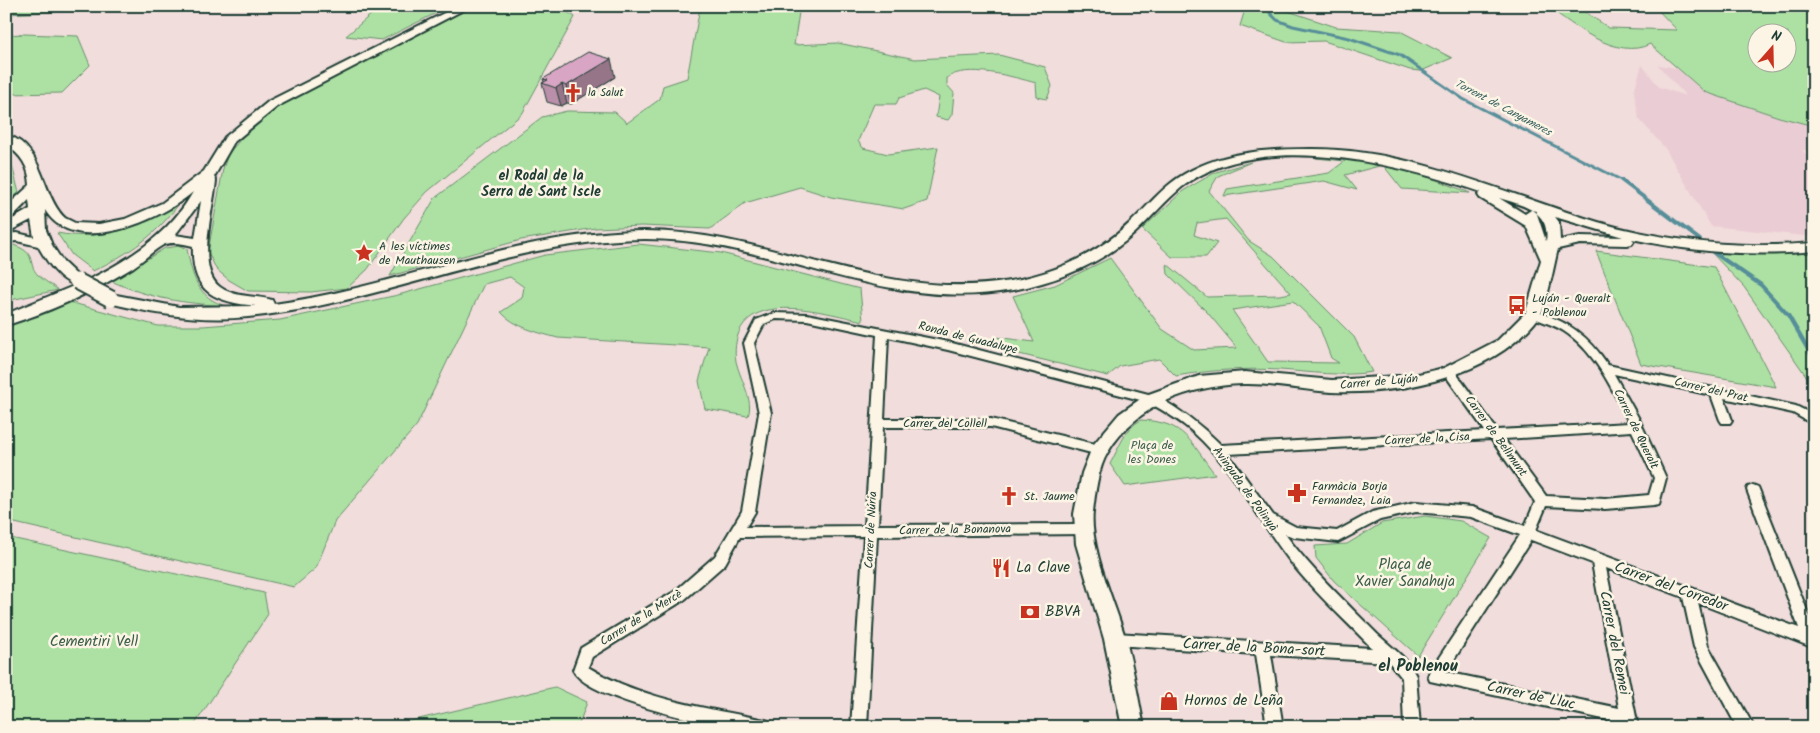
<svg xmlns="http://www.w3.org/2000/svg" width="1820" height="733" font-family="Kalam,sans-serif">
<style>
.built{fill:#eaccd4}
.green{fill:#ade1a3;stroke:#668f6c;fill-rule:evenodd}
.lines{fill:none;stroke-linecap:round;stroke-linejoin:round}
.stream-far1{stroke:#578e99;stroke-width:3}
.stream{stroke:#578e99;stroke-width:4}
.street-casing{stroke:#1f3d34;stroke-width:4}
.secondary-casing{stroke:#1f3d34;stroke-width:4}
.street{fill:#fcf5e5;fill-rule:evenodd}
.secondary{fill:#fcf5e5;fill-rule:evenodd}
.secondary-bridge-casing{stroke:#1f3d34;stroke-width:19;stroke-linecap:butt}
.secondary-bridge{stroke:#fcf5e5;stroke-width:15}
.wall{fill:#ba8fa9;stroke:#1f3d34}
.shaded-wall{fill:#977489;stroke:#1f3d34}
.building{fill:#d8a6c4;stroke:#1f3d34}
.labels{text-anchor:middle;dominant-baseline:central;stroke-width:5;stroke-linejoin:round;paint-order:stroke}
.far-poi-label{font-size:11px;fill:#1f3d34;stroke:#fcf5e5;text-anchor:start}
.far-water-label{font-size:11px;font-style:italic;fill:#365f5e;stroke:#fcf5e5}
.poi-label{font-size:12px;fill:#1f3d34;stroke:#fcf5e5;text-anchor:start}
.street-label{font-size:12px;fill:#1f3d34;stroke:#fcf5e5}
.park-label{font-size:12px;fill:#3b5e4a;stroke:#fcf5e5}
.neighbourhood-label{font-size:14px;font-weight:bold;fill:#1f3d34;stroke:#fcf5e5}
.near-park-label{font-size:15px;fill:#3b5e4a;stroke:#fcf5e5}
.near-poi-label{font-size:15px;fill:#1f3d34;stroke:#fcf5e5;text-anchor:start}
.near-street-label{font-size:15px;fill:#1f3d34;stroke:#fcf5e5}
.near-neighbourhood-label{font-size:16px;font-weight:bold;fill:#1f3d34;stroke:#fcf5e5}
</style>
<rect width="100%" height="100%" fill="#f1dddb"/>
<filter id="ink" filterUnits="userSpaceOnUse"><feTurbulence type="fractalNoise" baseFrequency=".02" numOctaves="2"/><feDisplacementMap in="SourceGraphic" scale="10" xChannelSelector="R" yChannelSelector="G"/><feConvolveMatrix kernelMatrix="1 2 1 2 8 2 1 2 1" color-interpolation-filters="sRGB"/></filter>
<g filter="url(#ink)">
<polygon class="built" points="1642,65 1659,87 1686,96 1658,65 1676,68 1706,92 1779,117 1814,126 1814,151 1802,150 1814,162 1814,237 1711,226 1665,148 1639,119 1634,91"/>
<g class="green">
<polygon points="6,6 104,6 93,10 6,14"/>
<polygon points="381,6 410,6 440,11 382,40 346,36"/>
<path d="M489,6C517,6 552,0 575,17L522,114L427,192L404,218L367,270L347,288L311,292L248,291L229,280L216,269L208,252L223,169L228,154L246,133L283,104L341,72L467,9Z"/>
<path d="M704,6H800L794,45L838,43L915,59L999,55L1045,67L1052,86L1047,99L1037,97L1036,83C1014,77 966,63 947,78V85L954,93L952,114L948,120L936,117L939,97L924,90L899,98L896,104H874L858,141L863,148L888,154L938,147L927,201L904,209L831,197L800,187L745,203L710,229L642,226L595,228L521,240L390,276L435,198L542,117L567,111L615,112L627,123L660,99L663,86L687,78L699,13Z"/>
<polygon points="1246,6 1286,6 1285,10 1336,27 1400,31 1452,58 1421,71 1410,70 1324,41 1286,42 1240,26"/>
<path d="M1547,6H1576L1609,28L1677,30L1654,6H1814V126L1779,117L1705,92L1650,44C1617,61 1573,25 1547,6ZM1758,32H1788V62H1758Z"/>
<polygon points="24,34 78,36 90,65 62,93 6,94 6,35"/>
<polygon points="6,156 11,161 19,193 6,202"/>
<path d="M1316,158C1374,157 1418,172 1470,193L1402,189L1383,165L1345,175L1357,190L1324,181L1224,196L1227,189L1329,173L1345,161Z"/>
<path d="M1251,162L1218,176L1209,191L1249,241L1273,256L1354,337L1372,372C1343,377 1310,372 1280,370C1245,368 1210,370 1176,376L1159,359L1120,366L1108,376L987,346L995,337L1034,342L1013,296L1055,285L1110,258L1162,329L1194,350L1237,348L1207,312L1168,274L1167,264L1207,297L1280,295L1291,293L1226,219L1197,223L1194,235L1217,243L1206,257H1172L1142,229L1183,191L1216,172ZM1293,301L1319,326L1331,358L1339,363L1268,362L1232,310Z"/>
<path d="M181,201C156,236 131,252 93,271L72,255L57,233C104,242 142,226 181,201Z"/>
<path d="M10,244C39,252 26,263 38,275C44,281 52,285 58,290L6,301V245Z"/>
<path d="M638,244L721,253L860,289L863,321C830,314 753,290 738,335C735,343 734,356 737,365C741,380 754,401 748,416L705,409L699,381L709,347L558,338C539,333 514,327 501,312L522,298L524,287L510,277L484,284L417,425L335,521L316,568L294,587L6,521V328L69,302L158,326H203L280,320L398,295L545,255Z"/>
<path d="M180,246L187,249C192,275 197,298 226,306C183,303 151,299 111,281L165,248Z"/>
<polygon points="1709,250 1814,253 1814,283 1809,285 1814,289 1814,387 1744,287"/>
<polygon points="1596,251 1714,267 1776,387 1641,364"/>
<path d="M1141,420C1186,422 1190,442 1215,474L1125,486L1110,464C1119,448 1125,428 1141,420Z"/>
<polygon points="1425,516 1461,521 1491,538 1418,656 1334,581 1316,558 1315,546 1347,544 1382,523"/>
<polygon points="6,537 264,593 268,614 193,727 6,727"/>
<polygon points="555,687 587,702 578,727 385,727"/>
</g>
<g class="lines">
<polyline class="stream-far1" points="1269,6 1270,13 1277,20 1293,26 1349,38 1400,55 1463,99 1623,181"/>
<g class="stream">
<polyline points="1621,180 1700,240"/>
<polyline points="1713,252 1761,285 1788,315 1814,360"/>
</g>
<g class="street-casing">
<path id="street" d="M1533,311C1567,320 1589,336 1608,365L1796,406L1814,415V425L1793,413L1724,398L1732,420L1730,423H1722L1720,420L1711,395L1614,374L1639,419L1666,478L1659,504L1654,505L1605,509L1546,506L1536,530L1799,628L1747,490L1748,487L1753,485L1758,487L1814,628V648L1698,603L1708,646L1754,727H1737L1694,647L1683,597L1606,568L1638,727H1622L1621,723L1430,681L1428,676L1430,671L1520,535L1471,517L1416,512L1380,520L1338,542L1294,537L1285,534C1312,571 1345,601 1377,634C1391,647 1408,658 1416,676L1420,727H1404L1402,678L1389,662L1271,655L1283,727H1267L1256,654L1115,645L1110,644L1108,639L1110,634L1115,633L1372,648C1346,621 1317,595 1293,565C1259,522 1235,469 1193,432C1179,420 1164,411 1148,402L948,350L888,337L884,419H991L1099,445L1103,447L1105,450L1103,453L1099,455L991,427H883L878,525L1084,524L1089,525L1091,529L1089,533L1084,534L877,536L867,727H851L864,536L740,537L725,564L684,600L592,657L588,667C642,700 704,707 765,720L771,722L773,727C758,727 741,729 726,726C696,722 585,697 573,670L581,648L674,592L715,556L742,511L759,413L744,343L756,320L775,313L807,314L948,342L1156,396C1181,410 1201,425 1221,445L1485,431L1443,372L1449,368L1453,369L1497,430L1629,423C1614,392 1597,355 1568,334C1557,325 1542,322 1529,316L1528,314ZM776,319L807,320L877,335L865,526L746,527L755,512L771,413L754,343L764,324ZM1632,431L1654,478L1649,495L1605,499L1546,496L1504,439ZM1491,439L1535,502L1525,526L1472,507L1416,502L1372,512L1337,531L1296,527L1273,515L1228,454ZM1531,540L1592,563L1619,708L1446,672Z"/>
</g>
<g class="secondary-casing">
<path id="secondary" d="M458,6H471L278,106L234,142L214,177L216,180C214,207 195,269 220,287C235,298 256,295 272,300L274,304C398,287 518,231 645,231C771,231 879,303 1010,281C1056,273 1097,254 1131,222C1147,207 1160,190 1178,178C1217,152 1265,149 1310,149C1410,148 1505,194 1598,222C1667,242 1742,249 1814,243V251C1753,257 1692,252 1632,239L1634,241L1632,244L1627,245L1580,244L1558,249C1554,264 1547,306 1539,317C1494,377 1401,395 1331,392C1302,390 1272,383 1243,384C1190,386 1137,404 1108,452C1098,468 1095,494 1093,512C1089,547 1115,603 1125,637C1133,666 1138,697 1144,727H1122L1104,639L1076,544L1074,514L1082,473L1093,445L1119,414L1146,395L1199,376L1245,372L1332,380L1414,375L1444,368L1498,340L1526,312L1541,260L1526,226L1480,198L1478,195L1481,192C1398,164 1258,128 1182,187C1165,201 1151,218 1135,233C1101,264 1059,281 1013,290C880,314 772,238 644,239C508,240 383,304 248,317C200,322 152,314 106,302L103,299L111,294L179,307L256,306C214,302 191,292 193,246C185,244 172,241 163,245C152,251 143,261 132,268C94,291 49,313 6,325V314L76,285C59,281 46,260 38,246L17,241L6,242V234L17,233L34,237L31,220L6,233V223L30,209L29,200L11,218L6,219V207L30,185C29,166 21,155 6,145V135C44,145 41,195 65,218L75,223L99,224L125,219L162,203L204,171L225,137L269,101ZM193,192C169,235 127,261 84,282L63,262L52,245L46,230L45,210C74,259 161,220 193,192ZM1499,198C1521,205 1551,210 1546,241L1536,211L1531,210L1525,214ZM201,201L195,238L175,235ZM1555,217L1623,237L1580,236L1560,240L1559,222Z"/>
</g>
<use href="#street" class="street"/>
<use href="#secondary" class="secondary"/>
<g class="secondary-bridge-casing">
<polyline id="secondary-bridge" points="77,281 111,299"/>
</g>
<use href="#secondary-bridge" class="secondary-bridge"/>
</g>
<polygon class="wall" points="615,77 571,104 567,103 561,106 547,102 542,83 544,82 543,79"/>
<g class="shaded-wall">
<polygon points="611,59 615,77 571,104 566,86"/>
<polygon points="562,84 567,103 561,106 556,88"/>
</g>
<polygon class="building" points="588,52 611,59 566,86 562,84 556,88 542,83 548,80 543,79"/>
</g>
<defs>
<g id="church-bare" transform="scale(1.5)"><path d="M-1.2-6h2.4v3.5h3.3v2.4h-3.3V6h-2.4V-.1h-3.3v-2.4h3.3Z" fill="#c8321e" stroke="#fcf5e5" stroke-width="2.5" paint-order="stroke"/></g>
<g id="sight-bare" transform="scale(1.5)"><path d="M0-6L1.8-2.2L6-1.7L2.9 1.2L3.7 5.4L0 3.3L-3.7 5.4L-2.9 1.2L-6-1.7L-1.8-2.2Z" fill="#c8321e" stroke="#fcf5e5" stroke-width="2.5" paint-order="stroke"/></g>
<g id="bus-bare" transform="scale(1.5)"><path d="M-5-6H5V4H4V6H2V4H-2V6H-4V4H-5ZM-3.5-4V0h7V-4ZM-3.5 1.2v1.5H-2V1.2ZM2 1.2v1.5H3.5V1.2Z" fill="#c8321e" stroke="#fcf5e5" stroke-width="2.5" paint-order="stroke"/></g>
<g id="pharmacy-bare" transform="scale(1.5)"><path d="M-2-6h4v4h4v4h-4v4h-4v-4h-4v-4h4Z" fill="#c8321e" stroke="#fcf5e5" stroke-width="2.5" paint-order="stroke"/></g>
<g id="restaurant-bare" transform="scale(1.5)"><path d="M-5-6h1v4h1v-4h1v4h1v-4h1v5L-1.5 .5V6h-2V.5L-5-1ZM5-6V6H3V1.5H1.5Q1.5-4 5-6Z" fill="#c8321e" stroke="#fcf5e5" stroke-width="2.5" paint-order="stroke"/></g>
<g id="bank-bare" transform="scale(1.5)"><path d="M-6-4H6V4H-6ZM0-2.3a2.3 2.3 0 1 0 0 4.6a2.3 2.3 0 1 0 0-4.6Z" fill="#c8321e" stroke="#fcf5e5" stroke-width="2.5" paint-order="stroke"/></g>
<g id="shop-bare" transform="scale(1.5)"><path d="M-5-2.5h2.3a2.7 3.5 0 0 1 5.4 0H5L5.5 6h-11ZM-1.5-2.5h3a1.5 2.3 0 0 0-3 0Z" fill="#c8321e" stroke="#fcf5e5" stroke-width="2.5" paint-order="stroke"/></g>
</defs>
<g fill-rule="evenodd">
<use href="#church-bare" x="573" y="93"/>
<use href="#sight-bare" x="364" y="253"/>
<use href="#bus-bare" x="1517" y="305"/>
<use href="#pharmacy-bare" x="1297" y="493"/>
<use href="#church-bare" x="1009" y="496"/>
<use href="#restaurant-bare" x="1001" y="568"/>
<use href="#bank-bare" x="1030" y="612"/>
<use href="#shop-bare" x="1169" y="701"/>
</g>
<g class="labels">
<g class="far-poi-label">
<text x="588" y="93">la Salut</text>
</g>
<g class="far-water-label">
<text transform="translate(1503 108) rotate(28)">Torrent de Canyameres</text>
</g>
<g class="poi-label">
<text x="379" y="246">A les víctimes<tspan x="379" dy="14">de Mauthausen</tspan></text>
<text x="1532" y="298">Luján - Queralt<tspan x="1532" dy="14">- Poblenou</tspan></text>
<text x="1312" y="486">Farmàcia Borja<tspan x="1312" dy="14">Fernandez, Laia</tspan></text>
<text x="1024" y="496">St. Jaume</text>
</g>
<g class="street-label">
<text transform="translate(968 338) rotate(14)">Ronda de Guadalupe</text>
<text transform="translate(1379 382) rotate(-5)">Carrer de Luján</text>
<text transform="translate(1711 390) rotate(13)">Carrer del Prat</text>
<text x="945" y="423">Carrer del Collell</text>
<text transform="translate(1636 429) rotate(64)">Carrer de Queralt</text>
<text transform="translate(1496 436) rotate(54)">Carrer de Bellmunt</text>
<text transform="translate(1427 439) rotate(-3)">Carrer de la Cisa</text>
<text transform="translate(1245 489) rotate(54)">Avinguda de Polinyà</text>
<text transform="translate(871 530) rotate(-87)">Carrer de Núria</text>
<text transform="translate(955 530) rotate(-1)">Carrer de la Bonanova</text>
<text transform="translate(641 618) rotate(-32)">Carrer de la Mercè</text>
</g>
<g class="park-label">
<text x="1152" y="445">Plaça de<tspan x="1152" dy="14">les Dones</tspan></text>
</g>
<g class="neighbourhood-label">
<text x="541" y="176">el Rodal de la<tspan x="541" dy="16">Serra de Sant Iscle</tspan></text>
</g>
<g class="near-park-label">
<text x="1405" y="565">Plaça de<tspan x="1405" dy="17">Xavier Sanahuja</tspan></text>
<text x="94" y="642">Cementiri Vell</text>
</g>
<g class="near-poi-label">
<text x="1016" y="568">La Clave</text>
<text x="1045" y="612">BBVA</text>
<text x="1184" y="701">Hornos de Leña</text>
</g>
<g class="near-street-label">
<text transform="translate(1671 587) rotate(20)">Carrer del Corredor</text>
<text transform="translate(1614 643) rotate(79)">Carrer del Remei</text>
<text transform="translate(1254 648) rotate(3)">Carrer de la Bona-sort</text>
<text transform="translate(1531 696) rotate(12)">Carrer de Lluc</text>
</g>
<g class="near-neighbourhood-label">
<text x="1418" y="666">el Poblenou</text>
</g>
</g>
<rect width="1820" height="733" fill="none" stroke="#fcf5e5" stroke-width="25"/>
<rect x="12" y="12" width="1795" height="708" fill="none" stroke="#1f3d34" stroke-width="2" filter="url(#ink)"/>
<g transform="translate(1772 48) rotate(20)"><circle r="24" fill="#fcf5e5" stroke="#a4ab9e"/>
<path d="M0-4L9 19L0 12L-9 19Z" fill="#c8321e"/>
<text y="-8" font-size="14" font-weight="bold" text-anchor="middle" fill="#1f3d34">N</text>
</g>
</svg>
